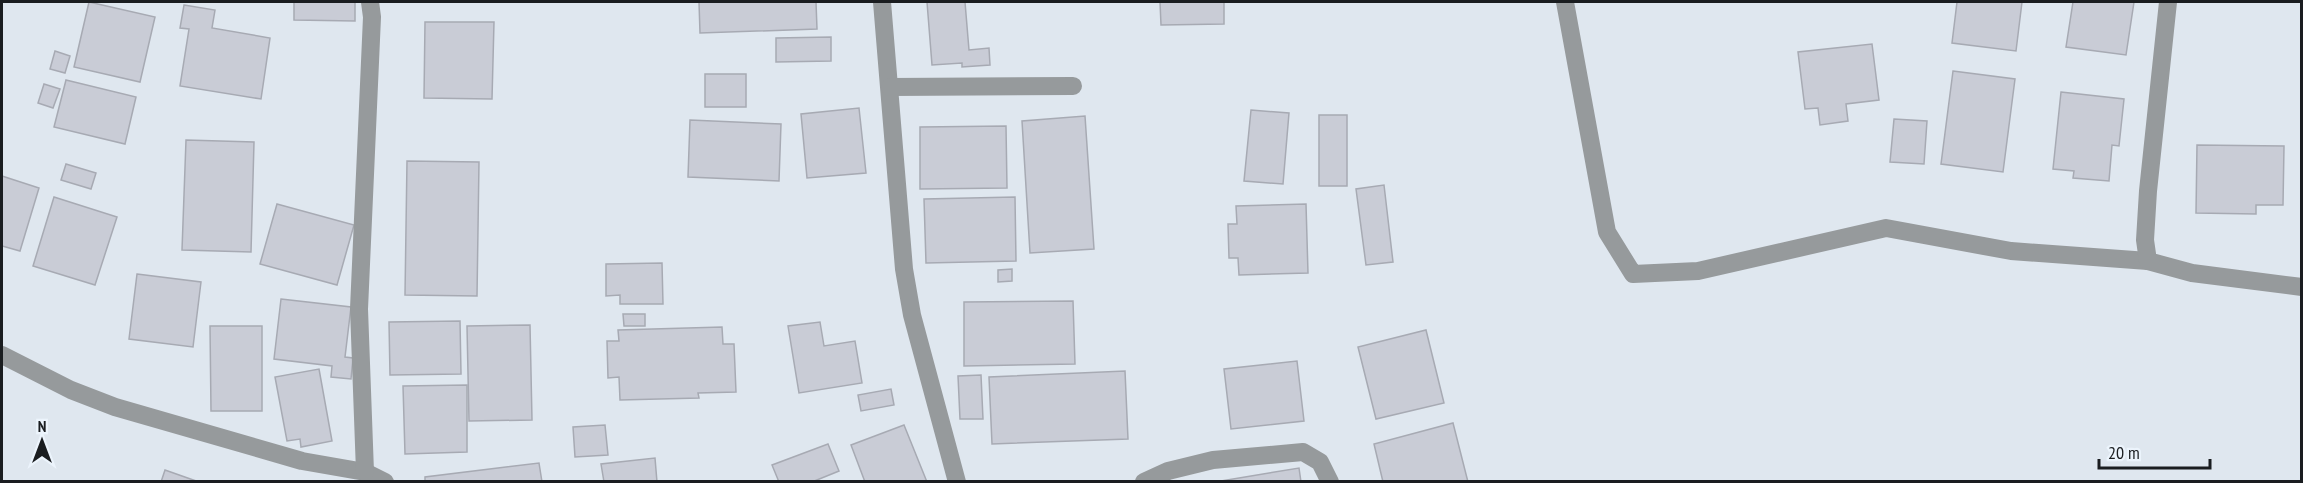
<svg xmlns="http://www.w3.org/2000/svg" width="2303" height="483" font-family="'PT Sans Narrow',sans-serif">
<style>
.building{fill:#c9ccd6;stroke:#a7aab3;stroke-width:1.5}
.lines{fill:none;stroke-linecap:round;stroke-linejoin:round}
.street{stroke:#969a9c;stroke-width:18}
</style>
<rect width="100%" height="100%" fill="#dfe7ef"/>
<g class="building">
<polygon points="89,2 155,17 140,82 74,67"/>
<polygon points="294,2 355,2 355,21 294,20"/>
<polygon points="699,2 816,2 817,29 700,33"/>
<polygon points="927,2 965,2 969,50 989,48 990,65 962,67 962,63 932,65"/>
<polygon points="1160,2 1224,2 1224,24 1161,25"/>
<polygon points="1957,2 2022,2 2016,51 1952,43"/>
<polygon points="2073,2 2134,2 2126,55 2066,47"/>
<polygon points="184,5 215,10 212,28 270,38 261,99 180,86 189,29 180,28"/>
<polygon points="425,22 494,22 492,99 424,98"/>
<polygon points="831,37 831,61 776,62 776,38"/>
<polygon points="1872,44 1879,100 1846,104 1848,121 1820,125 1818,108 1805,109 1798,52"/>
<polygon points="55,51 70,56 65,73 50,69"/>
<polygon points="1953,71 2015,79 2003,172 1941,164"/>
<rect x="705" y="74" width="41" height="33"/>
<polygon points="66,80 136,97 125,144 54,127"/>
<polygon points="44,84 60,89 53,108 38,103"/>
<polygon points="2061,92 2124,99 2119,146 2112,145 2109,181 2073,178 2074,171 2053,169"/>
<polygon points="859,108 866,173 807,178 801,114"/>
<polygon points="1251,110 1289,113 1283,184 1244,181"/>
<rect x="1319" y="115" width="28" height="71"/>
<polygon points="1085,116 1094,249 1030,253 1022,121"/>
<polygon points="1894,119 1927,121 1924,164 1890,162"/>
<polygon points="690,120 781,124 779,181 688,177"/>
<polygon points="1006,126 1007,188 920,189 920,127"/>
<polygon points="186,140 254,142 251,252 182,250"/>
<polygon points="2197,145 2284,146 2283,205 2256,205 2256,214 2196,213"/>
<polygon points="407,161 479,162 477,296 405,295"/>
<polygon points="66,164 96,173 91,189 61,180"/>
<polygon points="2,176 39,188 20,251 2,246"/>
<polygon points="1384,185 1393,262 1366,265 1356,189"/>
<polygon points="54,197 117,217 95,285 33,266"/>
<polygon points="1015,197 1016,261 926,263 924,199"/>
<polygon points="277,204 354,225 337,285 260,264"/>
<polygon points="1306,204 1308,273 1239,275 1238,258 1229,258 1228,224 1237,224 1236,206"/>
<polygon points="662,263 663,304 620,304 620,295 606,296 606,264"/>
<polygon points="1012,269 1012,281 998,282 998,270"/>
<polygon points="137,274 201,282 193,347 129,339"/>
<polygon points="281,299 351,307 345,357 353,358 351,379 331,377 332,366 274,359"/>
<polygon points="1073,301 1075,364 964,366 964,302"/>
<polygon points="623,314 645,314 645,326 624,326"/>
<polygon points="460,321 461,374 390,375 389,322"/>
<polygon points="820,322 824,346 855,341 862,383 799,393 788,326"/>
<polygon points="530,325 532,420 469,421 467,326"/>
<polygon points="210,326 262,326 262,411 211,411"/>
<polygon points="722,327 723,344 734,344 736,392 698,393 699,398 620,400 619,377 608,378 607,341 619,341 618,330"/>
<polygon points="1426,330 1444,403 1376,419 1358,347"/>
<polygon points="1297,361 1304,421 1231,429 1224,369"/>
<polygon points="319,369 332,441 301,447 300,439 287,441 275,377"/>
<polygon points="1125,371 1128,439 992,444 989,377"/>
<polygon points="981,375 983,419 960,419 958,376"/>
<polygon points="467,385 467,452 405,454 403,386"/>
<polygon points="891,389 894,405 861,411 858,395"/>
<polygon points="1453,423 1468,482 1383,482 1374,444"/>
<polygon points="605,425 608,455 575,457 573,427"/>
<polygon points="904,425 927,482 865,482 851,445"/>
<polygon points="828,444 839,471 812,482 779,482 772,465"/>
<polygon points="655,458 657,482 604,482 601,464"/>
<polygon points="539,463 542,482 425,482 425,477"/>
<polygon points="1299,468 1301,482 1215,482"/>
<polygon points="165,470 199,482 161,482"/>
</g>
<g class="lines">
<g class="street">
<polyline points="882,2 904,269 912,315 957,482"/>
<polyline points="1565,2 1607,232 1633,274 1698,271 1886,228 2011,251 2148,261"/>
<polyline points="2168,2 2148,191 2145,240 2148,261 2192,273 2302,287"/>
<polyline points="890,87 1073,86"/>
<polyline points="2,355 71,390 115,407 302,461 365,472 385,482"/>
<polyline points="365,472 359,309 372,17 370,2"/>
<polyline points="1144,482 1168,471 1213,460 1303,452 1320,462 1330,482"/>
</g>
</g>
<rect width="2303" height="483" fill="none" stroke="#1a1d20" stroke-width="6"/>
<g transform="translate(42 441)" stroke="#ecf4fc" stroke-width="4.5" paint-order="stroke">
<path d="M0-4.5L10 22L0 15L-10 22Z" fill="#1a1d20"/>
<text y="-9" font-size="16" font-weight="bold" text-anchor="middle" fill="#1a1d20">N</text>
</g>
<path d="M2099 459v9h111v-9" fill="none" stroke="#1a1d20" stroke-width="3"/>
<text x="2108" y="459" font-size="18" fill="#1a1d20" stroke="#ecf4fc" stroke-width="4.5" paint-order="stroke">20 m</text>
</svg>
